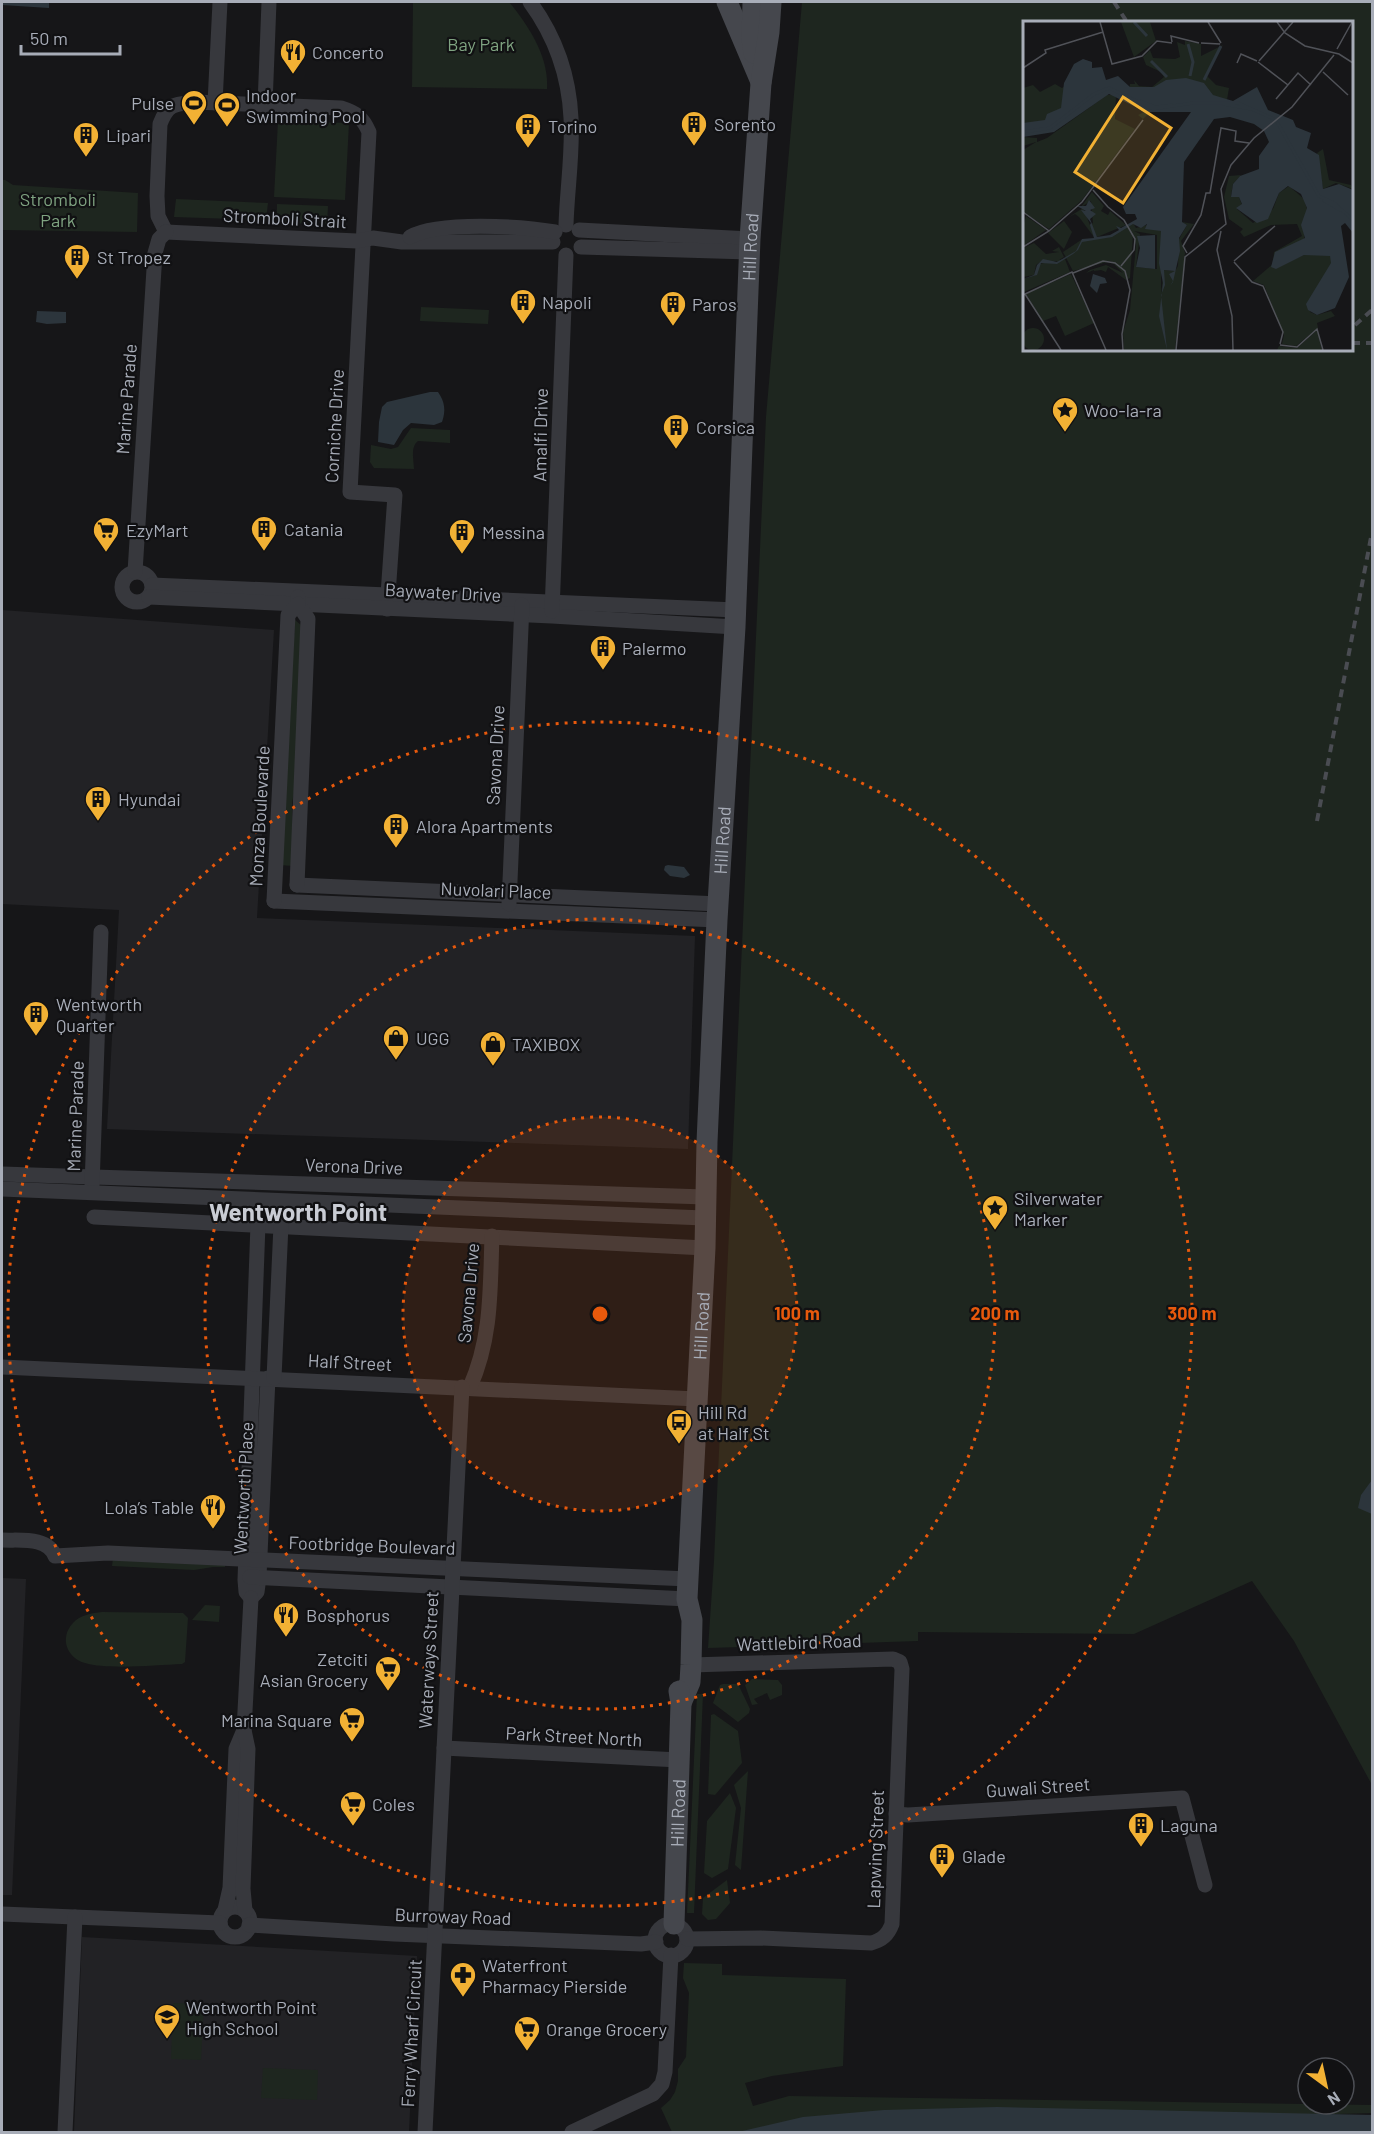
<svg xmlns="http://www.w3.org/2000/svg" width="1374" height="2134" font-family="Barlow,sans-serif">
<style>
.built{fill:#222225}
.green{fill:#1e261f;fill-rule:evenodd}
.water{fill:#2c353c}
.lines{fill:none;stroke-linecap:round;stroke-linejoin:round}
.street{stroke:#37383d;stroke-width:15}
.secondary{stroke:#45474d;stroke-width:21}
.rail{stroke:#4a4c52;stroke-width:4;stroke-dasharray:8 6;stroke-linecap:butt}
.ring{fill:none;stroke:#e8590c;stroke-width:3;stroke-dasharray:3 6}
.labels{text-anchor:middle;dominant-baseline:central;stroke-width:4.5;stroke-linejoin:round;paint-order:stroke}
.park-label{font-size:18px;fill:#7fa381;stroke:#111113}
.poi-label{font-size:18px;fill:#a8adb8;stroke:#111113;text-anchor:start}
.street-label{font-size:18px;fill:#a8adb8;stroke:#111113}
.district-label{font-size:24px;font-weight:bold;fill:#c9ccd4;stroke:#111113}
.inset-river{fill:none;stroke:#2c353c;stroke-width:3}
.inset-road{fill:none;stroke:#505258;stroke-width:1.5}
.view{fill:#f2b134;fill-opacity:0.15;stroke:#f2b134;stroke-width:3}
.inset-edge{fill:none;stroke:#a8adb8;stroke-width:3}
.centre{fill:#e8590c;stroke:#111113;stroke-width:3}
.ring-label{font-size:18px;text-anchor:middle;font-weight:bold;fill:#e8590c;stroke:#111113;stroke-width:4.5;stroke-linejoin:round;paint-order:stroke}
</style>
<rect width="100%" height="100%" fill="#161618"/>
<g class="built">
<polygon points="2,610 274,630 257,918 695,936 688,1149 107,1129 119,910 2,904"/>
<polygon points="2,1578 26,1579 12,1895 2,1895"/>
<polygon points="82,1937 417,1956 409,2132 74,2132"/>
</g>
<g class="green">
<path d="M413,2H509C529,26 549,57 547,89L412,87Z"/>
<path d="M802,2H1372V1785L1294,1641L1252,1581L1134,1634L918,1632V1641L708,1648L714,1561L766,417ZM1024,22H1352V350H1024Z"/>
<polygon points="278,121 349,123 345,200 274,197"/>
<polygon points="2,180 5,180 13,185 138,193 137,232 2,230"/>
<polygon points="176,199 268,203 266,220 174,217"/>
<polygon points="277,204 328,206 327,225 277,222"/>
<polygon points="421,307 489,310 488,324 420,321"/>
<path d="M411,428L450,430V443L418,441C410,447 414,460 414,469L374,468L370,462L371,445L391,449L398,447Z"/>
<polygon points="295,620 302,626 294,792 292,803 293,866 280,865"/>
<polygon points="113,1558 225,1565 225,1567 213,1567 194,1570 112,1566"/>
<polygon points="205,1605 220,1606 219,1622 192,1620"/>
<path d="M102,1612L183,1613L188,1618L185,1662L182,1664C157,1665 108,1670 85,1663C67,1658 59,1638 73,1623C80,1615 92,1613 102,1612Z"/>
<polygon points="752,1679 778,1680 782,1685 782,1695 770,1700 767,1693 754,1699 758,1704 752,1705 745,1685"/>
<polygon points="723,1684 738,1684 750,1709 749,1713 738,1722 713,1703 720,1685"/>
<polygon points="697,1694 703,1694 694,1913 687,1913"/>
<polygon points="714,1714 738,1731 742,1763 715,1795 708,1794 711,1715"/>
<polygon points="748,1771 741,1870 735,1865 741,1808 734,1785"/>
<polygon points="730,1793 736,1808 728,1869 712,1878 704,1873 707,1821"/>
<polygon points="727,1880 730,1903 716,1919 708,1920 702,1914 703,1898"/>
<polygon points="684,1963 722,1964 722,1975 846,1979 843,2066 772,2076 745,2083 753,2106 789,2096 1372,2105 1372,2113 739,2132 672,2132 661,2108 670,2100 675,2092 678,2081 678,2069 686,2057 689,1993 683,1978"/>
<polygon points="173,2003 204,2004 201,2060 171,2059"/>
<polygon points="263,2068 318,2070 317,2100 261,2098"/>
</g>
<g class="water">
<polygon points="2,2 49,2 49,8 2,5"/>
<polygon points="37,311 66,312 66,323 47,324 36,322"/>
<path d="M430,392H438C445,402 446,411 442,422L434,425L411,423L403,430L394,445L378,442L379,422L382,407L387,402Z"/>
<polygon points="668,865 684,867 690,875 684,878 670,876 664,870 665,866"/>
<polygon points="1372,1480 1372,1514 1358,1508 1361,1495"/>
<polygon points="997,2107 1372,2115 1372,2132 738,2132 803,2117 884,2110"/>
</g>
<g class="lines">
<g class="street">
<path d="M530,2C555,36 569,76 571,118C573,153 567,190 566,225"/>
<polyline points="215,103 220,2"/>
<polyline points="265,105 269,2"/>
<polyline points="579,230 750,239"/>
<path d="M166,232L158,216L157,196L160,124C168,103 175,104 195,102L341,108C357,113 363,118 369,132L350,492L395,495L387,609"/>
<polyline points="166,232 357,241 373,238 402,242 553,242"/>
<path d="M410,237C438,221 522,226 555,232"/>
<polyline points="581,247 749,252"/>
<circle cx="137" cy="587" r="15"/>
<polyline points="135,572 155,253 159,239 166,232"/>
<polyline points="152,585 736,610"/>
<polyline points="149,597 552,616 735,627"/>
<polyline points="552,611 566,255"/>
<polyline points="297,885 719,904"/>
<polyline points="297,885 308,619 298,604 298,597"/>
<polyline points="274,901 717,920"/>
<polyline points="274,901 288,615 298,604"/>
<polyline points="509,904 522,605"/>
<polyline points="2,1174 705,1197"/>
<polyline points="92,1186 101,932"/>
<polyline points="2,1189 704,1218"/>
<polyline points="94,1217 705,1248"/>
<polyline points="258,1224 245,1580 246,1592 251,1598 257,1592 259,1577 268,1378"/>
<polyline points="2,1367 697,1399"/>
<polyline points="274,1378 281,1225"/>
<path d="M470,1387C492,1337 490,1290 492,1236"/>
<path d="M2,1540C19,1541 47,1536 55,1556L108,1553L688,1579"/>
<polyline points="250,1577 687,1599"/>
<polyline points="444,1748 679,1760"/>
<polyline points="896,1814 908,1815 1182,1798 1205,1885"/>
<circle cx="235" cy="1922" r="15"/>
<polyline points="225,1910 230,1888 236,1749 244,1730"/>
<polyline points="245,1911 243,1889 248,1749 244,1730 251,1598"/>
<polyline points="2,1914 220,1923"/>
<circle cx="671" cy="1940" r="16"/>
<polyline points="249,1925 394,1934 641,1944 656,1942"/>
<path d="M687,1939L761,1938L871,1943C882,1940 888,1935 892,1924L902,1669L900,1662L893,1659L691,1665"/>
<polyline points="65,2132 75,1917"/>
<polyline points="425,2132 462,1387"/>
<polyline points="572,2132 653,2094 662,2084 665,2072 671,1955"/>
</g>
<g class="secondary">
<polyline points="727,2 761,82"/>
<polyline points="753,2 752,39 754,53"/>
<path id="s1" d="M681,1703L690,1682L691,1665L692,1620L687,1599L688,1579L705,1248L707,1142L717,920L735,627L750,239L761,83L769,32L771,2"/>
<path id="s2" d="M674,1924L681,1703L679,1691"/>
</g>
<g class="rail">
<polyline points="1114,2 1127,22"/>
<polyline points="1355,325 1372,310"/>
<polyline points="1352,343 1372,343"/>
<polyline points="1317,821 1372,532"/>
</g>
</g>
<circle cx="600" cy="1314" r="197" fill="#e8590c" fill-opacity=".12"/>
<g class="ring">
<circle cx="600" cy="1314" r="197"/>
<circle cx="600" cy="1314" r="395"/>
<circle cx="600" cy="1314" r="592"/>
</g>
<defs>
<g id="restaurant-pin" transform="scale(1.35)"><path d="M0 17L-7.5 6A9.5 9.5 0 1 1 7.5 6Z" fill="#f2b134" stroke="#111113"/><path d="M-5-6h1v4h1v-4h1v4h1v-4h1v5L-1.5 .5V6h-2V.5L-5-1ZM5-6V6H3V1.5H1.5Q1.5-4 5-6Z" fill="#111"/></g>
<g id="stadium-pin" transform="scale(1.35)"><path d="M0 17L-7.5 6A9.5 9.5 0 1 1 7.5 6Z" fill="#f2b134" stroke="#111113"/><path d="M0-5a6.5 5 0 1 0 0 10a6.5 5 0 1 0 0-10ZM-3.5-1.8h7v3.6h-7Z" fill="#111"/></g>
<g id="building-pin" transform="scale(1.35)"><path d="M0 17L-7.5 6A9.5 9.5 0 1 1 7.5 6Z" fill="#f2b134" stroke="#111113"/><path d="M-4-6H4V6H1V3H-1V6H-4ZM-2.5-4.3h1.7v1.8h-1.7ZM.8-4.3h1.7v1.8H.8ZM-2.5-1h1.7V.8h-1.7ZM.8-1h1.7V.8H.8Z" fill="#111"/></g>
<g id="sight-pin" transform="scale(1.35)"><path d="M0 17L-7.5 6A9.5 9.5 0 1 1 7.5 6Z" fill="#f2b134" stroke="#111113"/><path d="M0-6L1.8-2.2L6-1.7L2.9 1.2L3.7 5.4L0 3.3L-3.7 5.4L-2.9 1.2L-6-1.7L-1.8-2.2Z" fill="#111"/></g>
<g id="supermarket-pin" transform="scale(1.35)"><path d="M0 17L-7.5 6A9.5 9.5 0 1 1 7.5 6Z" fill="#f2b134" stroke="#111113"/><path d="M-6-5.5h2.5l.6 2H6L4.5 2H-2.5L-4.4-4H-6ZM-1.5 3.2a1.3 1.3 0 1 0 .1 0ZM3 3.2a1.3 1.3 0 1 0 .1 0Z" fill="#111"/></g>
<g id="shop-pin" transform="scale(1.35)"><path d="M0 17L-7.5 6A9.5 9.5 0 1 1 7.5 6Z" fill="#f2b134" stroke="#111113"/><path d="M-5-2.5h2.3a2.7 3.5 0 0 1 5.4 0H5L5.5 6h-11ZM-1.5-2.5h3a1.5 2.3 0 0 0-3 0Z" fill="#111"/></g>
<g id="bus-pin" transform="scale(1.35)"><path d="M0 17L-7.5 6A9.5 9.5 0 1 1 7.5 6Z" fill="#f2b134" stroke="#111113"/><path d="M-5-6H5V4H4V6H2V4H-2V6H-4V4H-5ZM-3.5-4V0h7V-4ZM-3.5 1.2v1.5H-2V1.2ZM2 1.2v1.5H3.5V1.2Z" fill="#111"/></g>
<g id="pharmacy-pin" transform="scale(1.35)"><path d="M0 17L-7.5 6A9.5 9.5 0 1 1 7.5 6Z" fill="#f2b134" stroke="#111113"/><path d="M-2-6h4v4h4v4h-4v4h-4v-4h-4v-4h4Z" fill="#111"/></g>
<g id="school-pin" transform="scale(1.35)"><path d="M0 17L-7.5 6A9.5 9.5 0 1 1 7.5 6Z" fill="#f2b134" stroke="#111113"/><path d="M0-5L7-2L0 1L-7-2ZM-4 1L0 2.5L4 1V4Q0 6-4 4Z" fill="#111"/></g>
</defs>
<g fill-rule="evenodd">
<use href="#restaurant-pin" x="293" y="52"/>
<use href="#stadium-pin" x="194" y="103"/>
<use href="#stadium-pin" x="227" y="105"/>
<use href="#building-pin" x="694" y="124"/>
<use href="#building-pin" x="528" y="126"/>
<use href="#building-pin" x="86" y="135"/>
<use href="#building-pin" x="77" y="257"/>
<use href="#building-pin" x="523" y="302"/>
<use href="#building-pin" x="673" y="304"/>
<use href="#sight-pin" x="1065" y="410"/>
<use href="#building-pin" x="676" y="427"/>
<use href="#building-pin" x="264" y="529"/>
<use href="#supermarket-pin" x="106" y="530"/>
<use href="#building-pin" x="462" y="532"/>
<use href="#building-pin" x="603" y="648"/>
<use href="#building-pin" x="98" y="799"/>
<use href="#building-pin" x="396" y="826"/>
<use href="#building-pin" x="36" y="1014"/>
<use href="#shop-pin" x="396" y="1038"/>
<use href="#shop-pin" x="493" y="1044"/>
<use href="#sight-pin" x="995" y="1208"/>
<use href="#bus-pin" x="679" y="1422"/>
<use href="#restaurant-pin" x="213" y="1507"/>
<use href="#restaurant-pin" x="286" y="1615"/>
<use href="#supermarket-pin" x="388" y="1669"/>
<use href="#supermarket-pin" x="352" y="1720"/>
<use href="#supermarket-pin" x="353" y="1804"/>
<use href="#building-pin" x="1141" y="1825"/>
<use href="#building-pin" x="942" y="1856"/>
<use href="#pharmacy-pin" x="463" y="1975"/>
<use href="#school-pin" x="167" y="2017"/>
<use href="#supermarket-pin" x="527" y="2029"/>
</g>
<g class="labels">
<g class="park-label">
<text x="481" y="44">Bay Park</text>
<text x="58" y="199">Stromboli<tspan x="58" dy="21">Park</tspan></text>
</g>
<g class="poi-label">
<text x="312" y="52">Concerto</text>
<text x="246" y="95">Indoor<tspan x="246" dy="21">Swimming Pool</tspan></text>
<text x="174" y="103" text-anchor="end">Pulse</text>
<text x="714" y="124">Sorento</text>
<text x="548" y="126">Torino</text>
<text x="106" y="135">Lipari</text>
<text x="97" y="257">St Tropez</text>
<text x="542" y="302">Napoli</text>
<text x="692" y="304">Paros</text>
<text x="1084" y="410">Woo-la-ra</text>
<text x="696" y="427">Corsica</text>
<text x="284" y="529">Catania</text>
<text x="126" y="530">EzyMart</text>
<text x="482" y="532">Messina</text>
<text x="622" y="648">Palermo</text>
<text x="118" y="799">Hyundai</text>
<text x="416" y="826">Alora Apartments</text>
<text x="56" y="1004">Wentworth<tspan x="56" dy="21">Quarter</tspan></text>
<text x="416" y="1038">UGG</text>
<text x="512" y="1044">TAXIBOX</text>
<text x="1014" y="1198">Silverwater<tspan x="1014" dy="21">Marker</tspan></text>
<text x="698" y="1412">Hill Rd<tspan x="698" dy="21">at Half St</tspan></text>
<text x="194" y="1507" text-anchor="end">Lola’s Table</text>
<text x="306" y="1615">Bosphorus</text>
<text x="368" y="1659" text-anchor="end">Zetciti<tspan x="368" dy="21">Asian Grocery</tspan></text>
<text x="332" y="1720" text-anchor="end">Marina Square</text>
<text x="372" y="1804">Coles</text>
<text x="1160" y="1825">Laguna</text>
<text x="962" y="1856">Glade</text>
<text x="482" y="1965">Waterfront<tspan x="482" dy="21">Pharmacy Pierside</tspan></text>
<text x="186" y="2007">Wentworth Point<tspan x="186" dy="21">High School</tspan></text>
<text x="546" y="2029">Orange Grocery</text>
</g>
<g class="street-label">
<text transform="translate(285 218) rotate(3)">Stromboli Strait</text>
<text stroke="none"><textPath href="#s1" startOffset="1460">Hill Road</textPath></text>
<text transform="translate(126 399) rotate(-86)">Marine Parade</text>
<text transform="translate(334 426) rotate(-87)">Corniche Drive</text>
<text transform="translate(540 435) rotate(-89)">Amalfi Drive</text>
<text transform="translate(443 592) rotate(3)">Baywater Drive</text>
<text transform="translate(495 755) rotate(-87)">Savona Drive</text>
<text transform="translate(259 816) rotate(-87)">Monza Boulevarde</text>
<text stroke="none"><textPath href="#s1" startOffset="866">Hill Road</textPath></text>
<text transform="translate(496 890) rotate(2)">Nuvolari Place</text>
<text transform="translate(75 1116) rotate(-88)">Marine Parade</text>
<text transform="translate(354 1166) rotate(2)">Verona Drive</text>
<text transform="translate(468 1293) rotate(-85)">Savona Drive</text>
<text stroke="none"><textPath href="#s1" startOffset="380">Hill Road</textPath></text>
<text transform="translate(350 1362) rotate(3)">Half Street</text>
<text transform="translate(243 1488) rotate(-87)">Wentworth Place</text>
<text transform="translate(372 1545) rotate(2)">Footbridge Boulevard</text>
<text transform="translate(799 1642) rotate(-2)">Wattlebird Road</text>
<text transform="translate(428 1660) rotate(-87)">Waterways Street</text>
<text transform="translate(574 1736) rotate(3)">Park Street North</text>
<text transform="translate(1038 1787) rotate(-4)">Guwali Street</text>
<text stroke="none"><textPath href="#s2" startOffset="111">Hill Road</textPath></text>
<text transform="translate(875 1849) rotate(-88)">Lapwing Street</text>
<text transform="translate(453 1916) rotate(2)">Burroway Road</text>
<text transform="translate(411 2033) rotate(-87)">Ferry Wharf Circuit</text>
</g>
<g class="district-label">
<text x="298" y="1211">Wentworth Point</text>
</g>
</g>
<g transform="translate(1023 21)">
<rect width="330" height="330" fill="#161618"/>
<path d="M98,1H127L133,20L111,36ZM162,20L178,23V35L200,24L183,54L193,64L206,67L204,79L140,61L132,68L106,69L107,63H112L111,59L116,65L129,66L141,56L138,51L123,44L120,36L127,29L130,37L152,38L157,36L154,21L162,24ZM68,46L53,77L27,99L0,105V67L10,64L17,71L32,63L39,67ZM84,74H95L125,93L120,98L115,94L121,91L93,74L92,98L112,108L59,179L26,208L0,191V129L13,121L0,125V116L14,117V121L24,117ZM300,128L306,159L328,164L330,168L313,162L300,168L294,132ZM218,154L210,163L208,175L216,176L219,184L214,188L230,202L250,188L256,172L266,165L281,178L284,188L281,219L250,241V247L281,234H306L310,239L287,291L294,294L308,290L312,295L294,302L295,307L273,325L259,323L261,314L241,264L230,260L250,243L251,231L279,215L274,203L248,204L221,216L217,211L220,208L206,198L201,176L206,155ZM69,171L81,185L78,190L85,194L87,190L103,204L74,216L70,209L71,216L56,196L52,193L46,196L60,187L67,204L70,202L68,180L58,186ZM3,195L23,209L0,225V206ZM41,200L49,211L41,228L25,212ZM159,201L171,203L158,220L162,232L152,329H101L100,311L107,289L113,224L110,214L107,257L103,259L85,246L83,251L78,249L71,250V249L63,252L67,249L83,244L100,252L88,240L50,250L40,231L58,219L86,216L110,202L113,207L124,204L138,210V273L141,249L152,250L155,245L156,218L164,204ZM111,210L134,214V248L113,246L117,213ZM11,222L23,233L36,231L29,230L36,226L41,236L33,241L20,239L13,244L11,254L0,256V227ZM42,238L47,251L1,271L0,258L13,254L16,243ZM48,253L71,302L42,315L33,295L20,300L3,273ZM-1 318a11 11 0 1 1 22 0a11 11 0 1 1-22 0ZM294,309L299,329H254L256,325L274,327Z" fill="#1e261f" fill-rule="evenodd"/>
<path d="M60,38L69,41V47L79,46L83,59L95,55L107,66H131L143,59L163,57L181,62L190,74L210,80L234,66L245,89L270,99L273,106L288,112L284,127L296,134L300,168L316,163L330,169V212L322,202L318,205L326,256L312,287L294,294L285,289L283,283L308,242L307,235L281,234L253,248L248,246L252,231L282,217L278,204L284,187L278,173L265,165L256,172L245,198L234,202L213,187L219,183L216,176H208L210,163L217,155L236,148V135L246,121L241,110L231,103L207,96L191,98L161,141L159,201L164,204L156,217L157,230L150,261L147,265L150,260L146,253L152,250L141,249L142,264L138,274L144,329L136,295L140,262L136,242L138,210L122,208L124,203L118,207L110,203L89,216L59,221L55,229L50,233L34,243L18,242L14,254L0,258L11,254L14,244L20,238L34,241L53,230L59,218L71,217L67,204L68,202L58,189L63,190L54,185H63L66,179L72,187L67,189L73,193L67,198L74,216L87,214L96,209L93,205L98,207L114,198L112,193H103L100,186L168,91H123L86,73L31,111L0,116V102L22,99L24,93L38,87L41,62L51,43ZM132,214V248L113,246L117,227L114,215ZM70,253L82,257L84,262L77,263L74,272L67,265Z" fill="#2c353c"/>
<path class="inset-river" d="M111,1L124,15M165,23L170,41L167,55M128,40L144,56M181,59L198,25M117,80L132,86L150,84M200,83L228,88M254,101L296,175L311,182L330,199M0,111L27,107L71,73L86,67L130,88L170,82H215L251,98M300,179L319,190"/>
<path class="inset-road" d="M77,1L89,43L119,35L134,20L149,22M185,1L198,22M254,1L262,12L282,25L316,33L330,42M149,21L148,15L176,22M178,22L197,23M314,28L329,1M236,40L270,1M235,41L265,64M214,42L218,33L234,40M0,47L23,32L22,29L80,11M300,51L325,74M253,78L275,52L288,64M70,169L85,186M85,186L101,199L112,218L111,229L98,245M0,191L26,210L0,226M26,210L59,181L120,99M198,210L194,229L209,295L210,329M164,232L160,225L178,194L183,172H187L198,107L213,110L212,120L226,122M211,240L252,205M211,241L229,261L240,265L260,311L257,323M50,252L80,240L92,242L102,250L107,269L99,313L100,329M2,273L38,329M0,274L49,251L83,329M257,324L274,326L294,308L300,329M153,329L162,236L203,203L198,168L208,144L231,117L269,86L311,34"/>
<path class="view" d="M100,76L148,107L100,182L52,151Z"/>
<rect width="330" height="330" class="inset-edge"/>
</g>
<circle cx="600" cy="1314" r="9" class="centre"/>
<g class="ring-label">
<text x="797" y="1320">100 m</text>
<text x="995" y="1320">200 m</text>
<text x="1192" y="1320">300 m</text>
</g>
<rect width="1374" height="2134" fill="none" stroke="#a8adb8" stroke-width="6"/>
<g transform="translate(1326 2086) rotate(147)"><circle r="28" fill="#111113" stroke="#4d4f55" stroke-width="1.5"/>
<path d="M0-4.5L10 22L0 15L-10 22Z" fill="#f2b134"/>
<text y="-9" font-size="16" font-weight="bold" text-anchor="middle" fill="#a8adb8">N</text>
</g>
<path d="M21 45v9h99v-9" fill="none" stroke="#a8adb8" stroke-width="3"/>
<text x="30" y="45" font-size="18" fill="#a8adb8" stroke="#111113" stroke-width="4.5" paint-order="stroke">50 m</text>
</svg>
